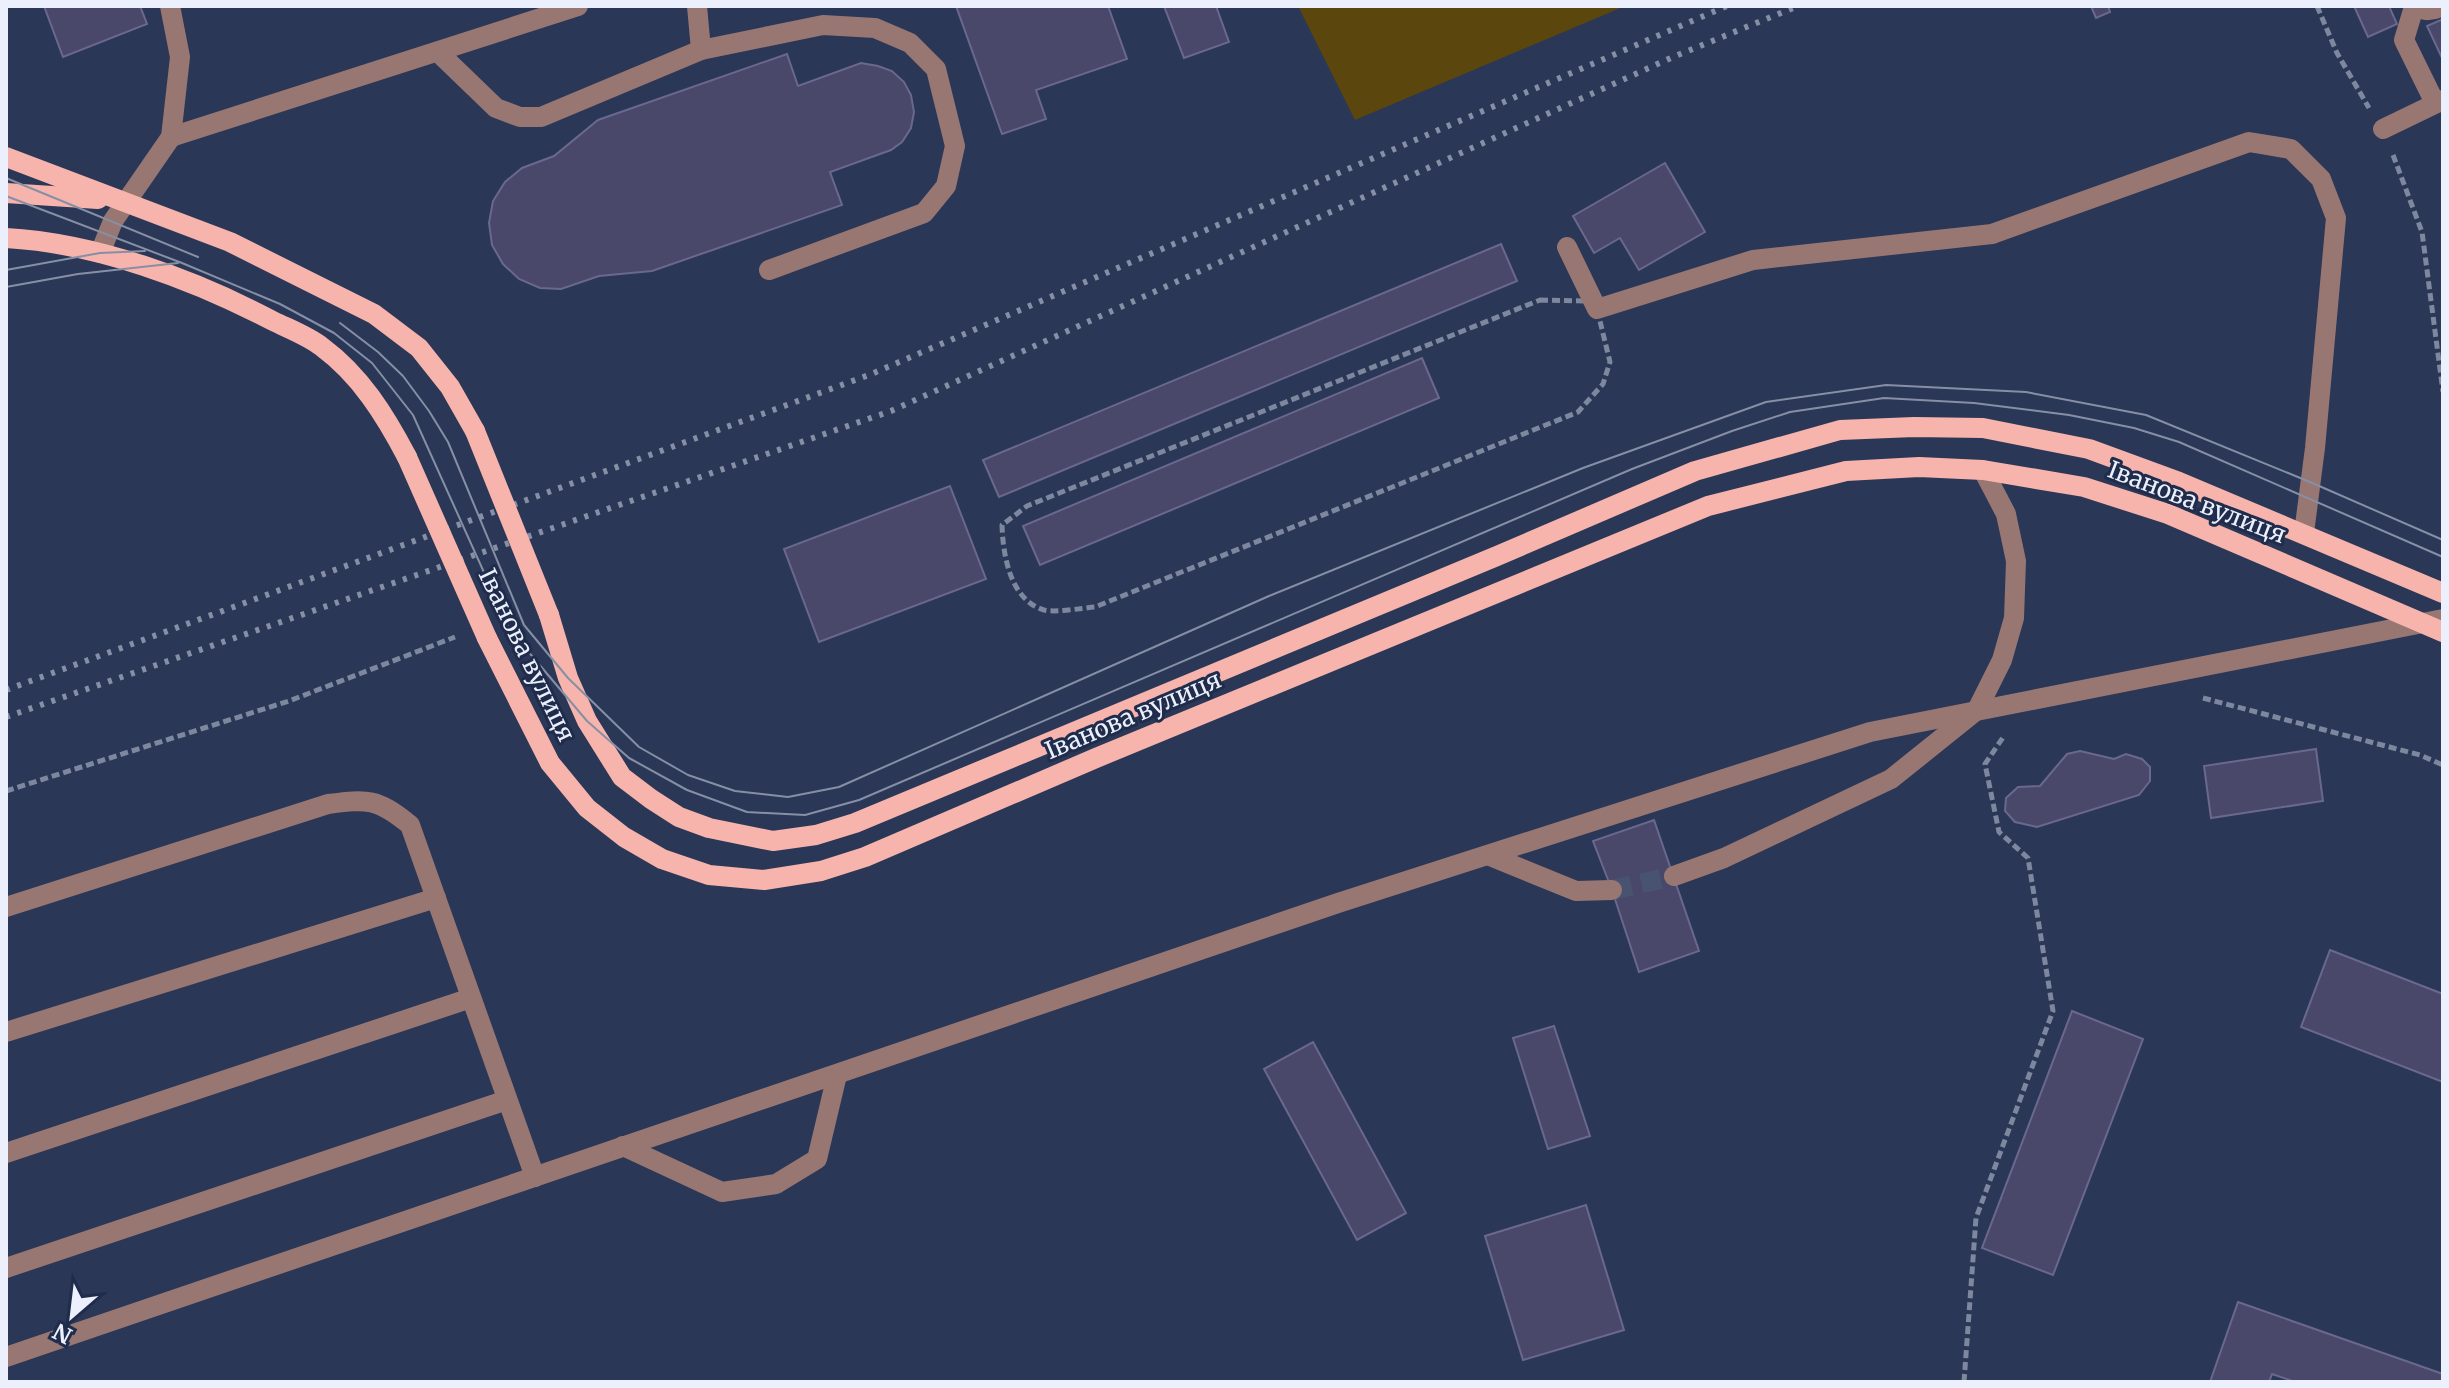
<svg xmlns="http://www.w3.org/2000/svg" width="2449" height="1388" font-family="Merriweather,serif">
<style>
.green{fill:#5b460e}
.building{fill:#49476a;stroke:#6a688e;stroke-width:2}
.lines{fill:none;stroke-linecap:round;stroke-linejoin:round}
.minor-tunnel{stroke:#47536f;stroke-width:20;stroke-dasharray:20 10;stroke-linecap:butt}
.path{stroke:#7d879e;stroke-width:5;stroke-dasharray:8 4;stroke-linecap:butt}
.minor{stroke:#987773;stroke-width:20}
.major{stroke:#f7b4ac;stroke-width:20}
.tram{stroke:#868fa5;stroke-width:2}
.rail{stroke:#868fa5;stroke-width:6;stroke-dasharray:4 8;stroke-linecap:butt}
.major-bridge{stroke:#f7b4ac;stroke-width:20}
.labels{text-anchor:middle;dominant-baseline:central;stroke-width:6;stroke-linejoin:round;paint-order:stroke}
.street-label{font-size:24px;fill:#ebf0fc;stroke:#202c4b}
</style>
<rect width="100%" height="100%" fill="#2a3756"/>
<polygon class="green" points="1298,6 1625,6 1355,120"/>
<g class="building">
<polygon points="44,6 140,6 147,24 63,57"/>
<polygon points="956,6 1108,6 1127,59 1036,90 1046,119 1002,134"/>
<polygon points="1164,6 1216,6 1229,42 1184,58"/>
<polygon points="2091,6 2108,6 2110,12 2096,18"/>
<polygon points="2354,6 2389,6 2397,24 2368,37"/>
<polygon points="2443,19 2443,60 2427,26"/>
<polygon points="787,54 798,86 861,63 878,66 892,71 904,82 911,95 914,112 911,128 902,142 891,150 830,172 842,205 652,271 599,276 561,289 540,288 519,279 503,264 492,245 489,223 493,201 505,182 522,168 554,156 598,120"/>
<polygon points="1665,163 1705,232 1639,270 1620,238 1594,253 1573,216"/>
<polygon points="1501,244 1517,281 999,497 983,460"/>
<polygon points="1422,358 1439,398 1040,565 1023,526"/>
<polygon points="950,486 986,579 819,642 784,549"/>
<polygon points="2316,749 2323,801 2211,818 2204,766"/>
<polygon points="2080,751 2114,759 2126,754 2142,759 2150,767 2150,781 2139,795 2037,827 2015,822 2005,811 2006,798 2018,787 2040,786 2067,754"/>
<polygon points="1654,820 1699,951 1639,972 1612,890 1593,841"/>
<polygon points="2330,950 2443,994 2443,1082 2301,1027"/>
<polygon points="2072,1011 2143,1039 2053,1275 1982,1248"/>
<polygon points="1554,1026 1590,1136 1548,1149 1513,1038"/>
<polygon points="1313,1042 1406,1213 1357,1240 1264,1069"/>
<polygon points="1586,1205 1624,1330 1523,1360 1485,1236"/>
<polygon points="2238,1302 2443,1374 2443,1382 2295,1382 2272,1374 2269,1382 2210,1382"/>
</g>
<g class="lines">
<polyline class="minor-tunnel" points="1612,890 1674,876"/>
<g class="path">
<polyline points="2317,6 2337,53 2369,108"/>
<polyline points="2393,155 2422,232 2443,392"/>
<path d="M1540,300L1584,301L1597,309L1610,362L1603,384L1578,412L1095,607C1082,608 1056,613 1044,610C1010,600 1003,555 1002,525L1027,506Z"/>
<polyline points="2203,698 2420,755 2443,765"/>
<polyline points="6,791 289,701 455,637"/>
<polyline points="1964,1382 1976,1218 2053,1011 2028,858 1999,832 1985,764 2004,736"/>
</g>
<g class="minor">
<path d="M2414,6C2425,12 2432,11 2443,6"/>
<polyline points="2414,7 2404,40 2435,103"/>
<polyline points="701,50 823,25 875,28 910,43 936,69 955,146 946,186 924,213 769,270"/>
<polyline points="439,53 496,108 520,117 541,117 701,50 697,6"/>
<polyline points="2383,129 2443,100"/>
<polyline points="171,137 578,6"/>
<polyline points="1567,247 1597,309 1753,260 1992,234 2249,142 2291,149 2321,179 2336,218 2315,448 2304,533"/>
<polyline points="100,253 113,221 171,137 180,57 170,6"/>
<polyline points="1490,856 1576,891 1612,890"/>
<polyline points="1674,876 1724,858 1891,779 1977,710 2002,660 2014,618 2016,561 2006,514 1983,470"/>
<path d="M6,907L328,804C368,799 377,798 410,825L535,1177"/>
<polyline points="6,1032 436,898"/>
<polyline points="623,1146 722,1192 776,1184 817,1159 837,1075"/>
<polyline points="6,1153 471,998"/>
<polyline points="6,1268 507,1100"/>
<polyline points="6,1357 1338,903 1870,732 2443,619"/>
</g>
<g class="major">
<polyline points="6,157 230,242 374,314 419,348 450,387 475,431"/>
<polyline points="6,193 98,199"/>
<path d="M6,238C96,243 193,279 273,321C289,329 308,336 322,347C360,375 385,415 407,457"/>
<polyline points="549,615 568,678 587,721 622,777 651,799 679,817 709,828 773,841 816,835 855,823 1497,556 1695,471 1840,430 1914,427 1983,428 2089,449 2179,482 2443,593"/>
<polyline points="487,638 550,763 587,808 624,837 662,859 709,875 764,880 821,871 865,857 1096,758 1708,506 1846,471 1919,467 1983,470 2084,487 2168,514 2443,632"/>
</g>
<g class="tram">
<polyline points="6,178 198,257"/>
<polyline points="6,196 182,263 280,304 334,333 372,363 413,415 510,630 587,721 629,758 687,790 747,812 805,815 859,800 1632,469 1732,431 1790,412 1884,398 1974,403 2069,415 2134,428 2179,442 2443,557"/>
<polyline points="6,270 100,253 145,251"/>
<polyline points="6,287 78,274 178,263"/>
<polyline points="340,323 378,352 403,376 429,411 448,442 524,625 568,678 639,747 688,775 735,791 788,797 839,787 1269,596 1583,468 1766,402 1886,385 2026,392 2146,415 2310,482 2443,540"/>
</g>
<g class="rail">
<polyline points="6,690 869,375 1727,6"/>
<polyline points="6,717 891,411 1673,57 1798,6"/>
</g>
<g class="major-bridge">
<polyline points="475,431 549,615"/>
<polyline points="407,457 487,638"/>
</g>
</g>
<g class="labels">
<g class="street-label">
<text transform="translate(2197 502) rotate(21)">Іванова вулиця</text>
<text transform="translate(527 655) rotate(64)">Іванова вулиця</text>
<text transform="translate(1133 715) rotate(-23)">Іванова вулиця</text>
</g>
</g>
<rect width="2449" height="1388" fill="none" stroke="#ebf0fc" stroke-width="16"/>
<g transform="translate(72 1316) rotate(208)" stroke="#202c4b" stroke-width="6" paint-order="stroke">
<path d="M0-6L14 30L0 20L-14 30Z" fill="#ebf0fc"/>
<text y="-12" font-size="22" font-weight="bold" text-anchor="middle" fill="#ebf0fc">N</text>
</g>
</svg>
